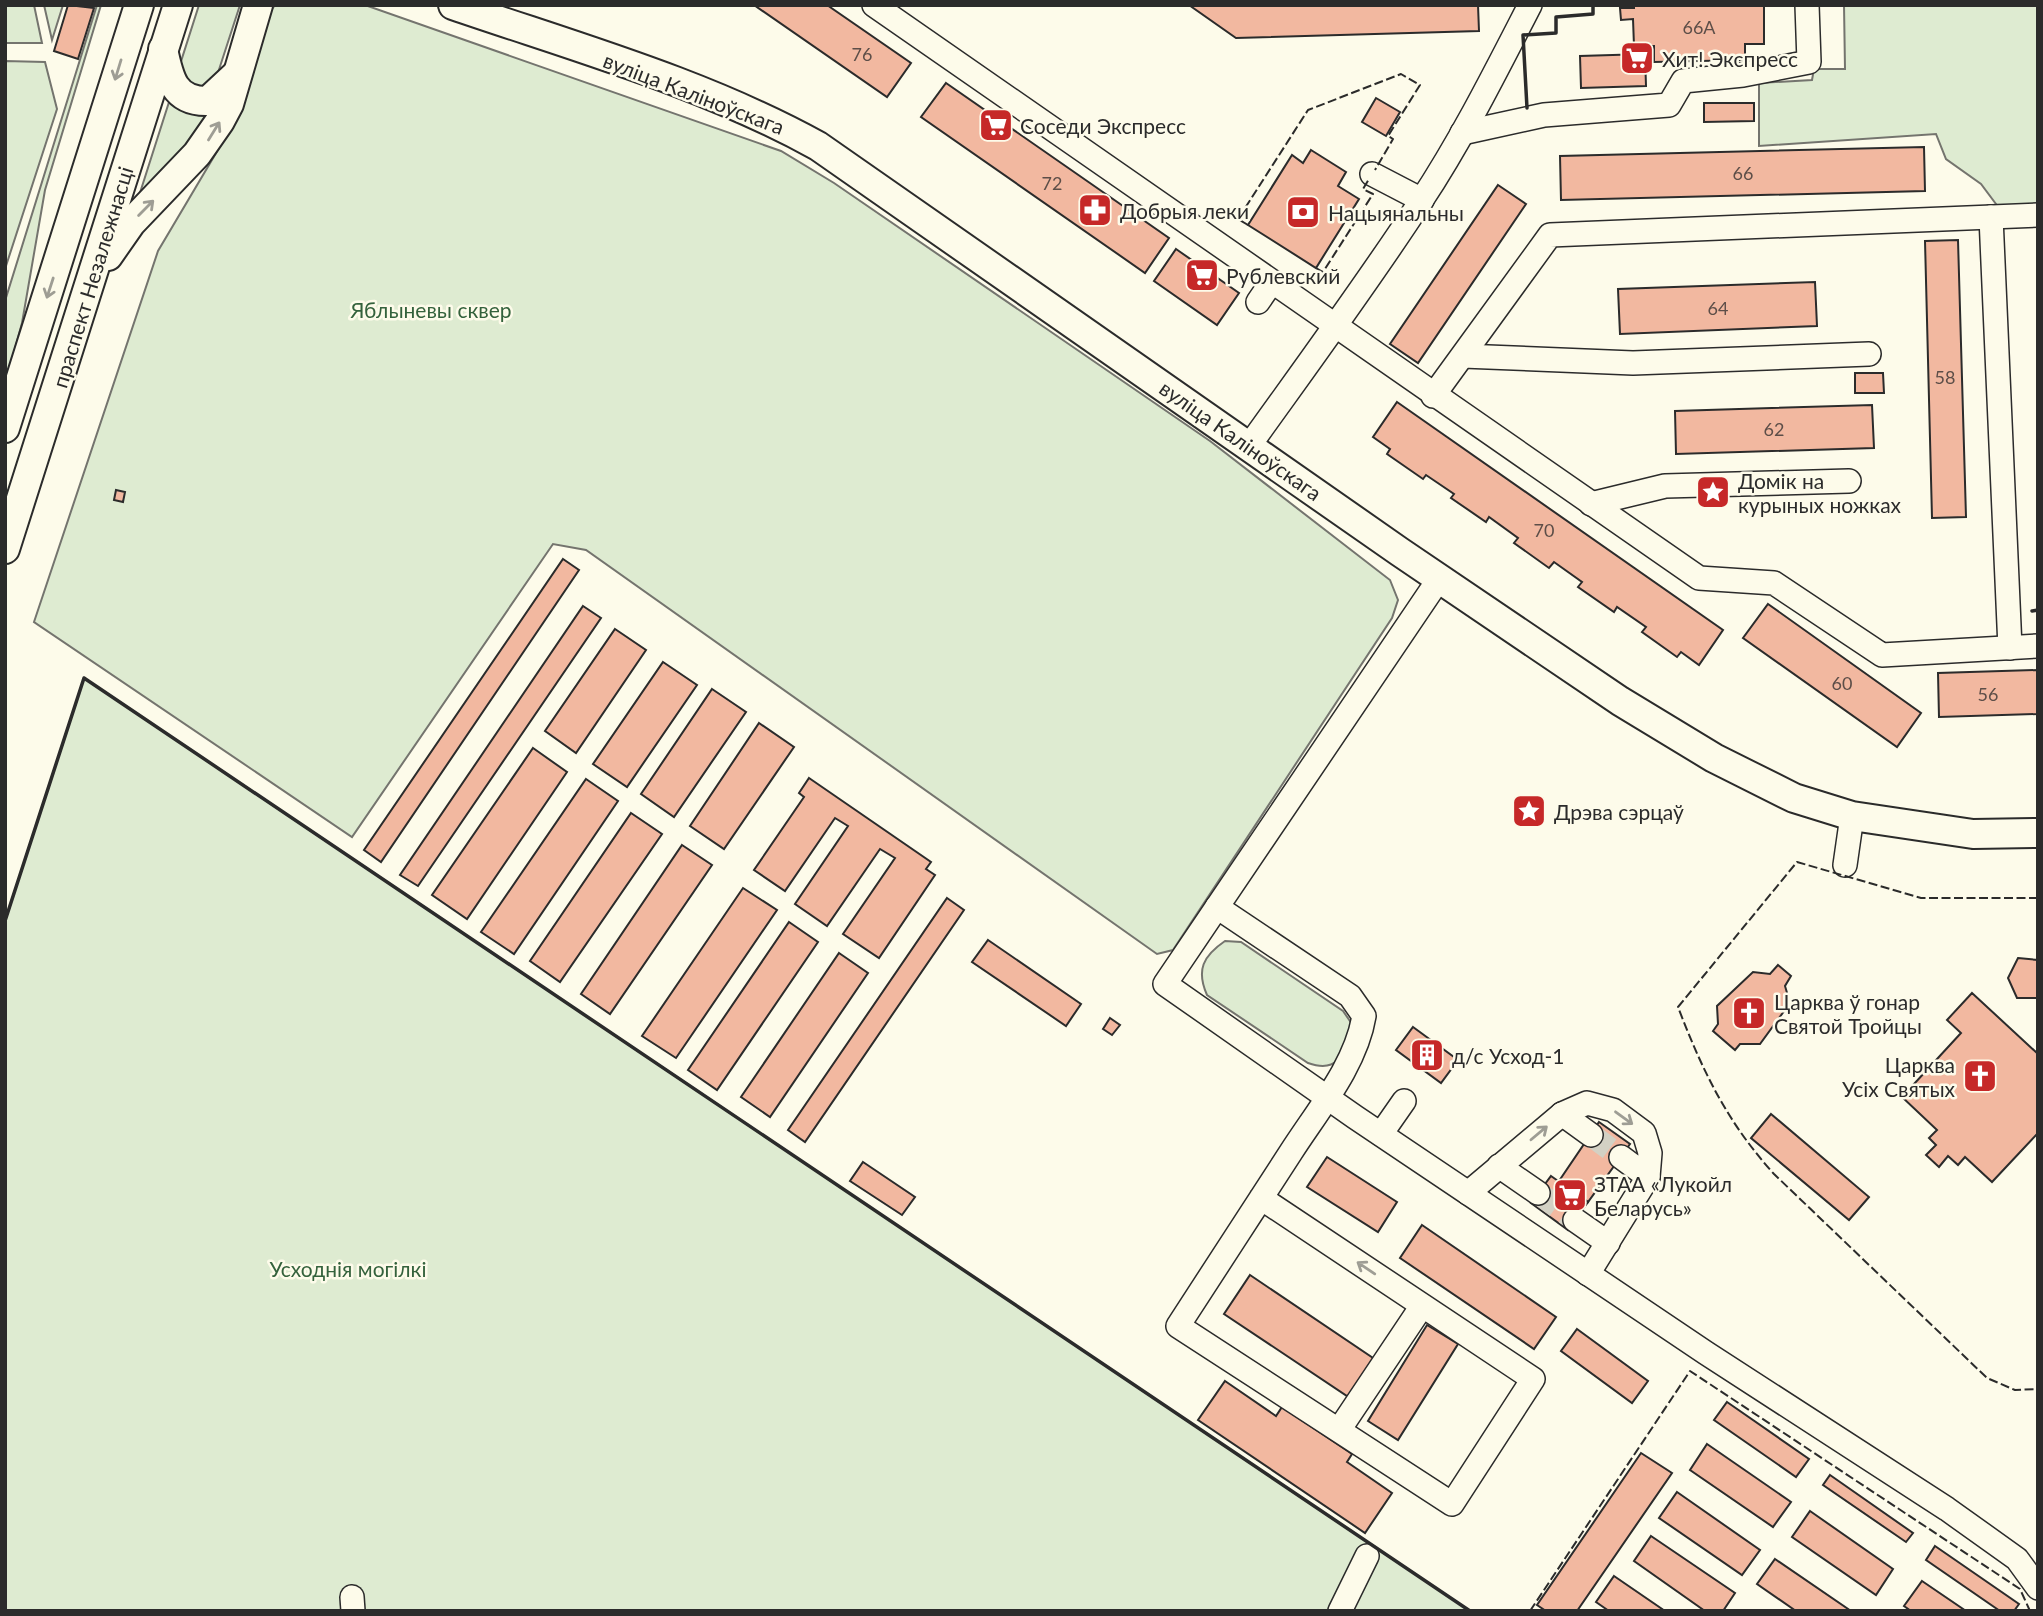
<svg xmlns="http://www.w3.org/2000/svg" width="2043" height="1616" font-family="Lato,sans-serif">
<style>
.green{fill:#deebd1;stroke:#74746e;stroke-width:2}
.building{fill:#f2b8a0;stroke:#2b2b2b;stroke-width:2}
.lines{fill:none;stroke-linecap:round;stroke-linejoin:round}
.minor-tunnel{stroke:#d3d1c4;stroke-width:23;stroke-dasharray:23 11;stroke-linecap:butt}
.minor-casing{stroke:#2b2b2b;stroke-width:26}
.major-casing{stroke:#2b2b2b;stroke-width:32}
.minor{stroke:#fdfbea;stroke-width:23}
.major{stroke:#fdfbea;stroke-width:28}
.fence{stroke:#2b2b2b;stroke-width:2;stroke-dasharray:9 3.5;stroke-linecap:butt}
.wall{stroke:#2b2b2b;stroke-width:3.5}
.oneway{stroke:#9e9d94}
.labels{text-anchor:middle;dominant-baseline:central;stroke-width:5;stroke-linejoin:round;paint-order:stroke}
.number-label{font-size:18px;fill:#5d4e48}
.poi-label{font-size:21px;fill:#2b2b2b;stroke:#fdfbea;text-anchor:start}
.street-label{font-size:21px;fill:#2b2b2b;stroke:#fdfbea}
.park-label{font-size:21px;fill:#34623c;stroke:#fdfbea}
</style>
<rect width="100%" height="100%" fill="#fdfbea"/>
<g class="green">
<polygon points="5,5 34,5 42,43 5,43"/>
<polygon points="44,5 63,5 52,40"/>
<polygon points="97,5 101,5 45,190 22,323 5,385 5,301"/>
<polygon points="199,5 240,5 214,85 203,95 177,74"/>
<polygon points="275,5 365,5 781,151 834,183 1210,441 1390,580 1398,600 1392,618 1173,950 1157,954 586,550 553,544 352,837 34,622 158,251 235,121 270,12"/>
<polygon points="1844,5 2038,5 2038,211 2002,212 1981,184 1946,159 1936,134 1759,146 1759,83 1812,80 1814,69 1845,69"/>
<polygon points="5,61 45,62 57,109 5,269"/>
<path d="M170,99C181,114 196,116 212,107L194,138L138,199Z"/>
<polygon points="84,678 1470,1611 5,1611 5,921"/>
<path d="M1225,941L1241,942L1343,1011L1352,1024C1344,1049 1342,1075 1308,1063L1207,995C1196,970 1203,956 1225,941Z"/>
</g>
<g class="building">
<polygon points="68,5 94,8 78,59 54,51"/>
<polygon points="754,5 827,5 911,63 887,97"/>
<polygon points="1189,5 1478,5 1479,31 1236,38"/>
<polygon points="1634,5 1764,5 1764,44 1745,44 1745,60 1654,62 1654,46 1634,46 1633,19 1621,20 1620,8 1634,8"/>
<polygon points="1645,54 1646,86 1581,88 1580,56"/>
<polygon points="946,83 1169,238 1145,273 921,117"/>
<polygon points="1376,98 1400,112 1386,136 1362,122"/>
<polygon points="1704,103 1754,103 1754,121 1704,122"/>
<polygon points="1924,147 1925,191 1561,200 1560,156"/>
<polygon points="1311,150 1346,172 1338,186 1359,199 1316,268 1248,225 1292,155 1303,163"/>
<polygon points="1498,185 1526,204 1418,363 1390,344"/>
<polygon points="1958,240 1966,517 1932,518 1925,241"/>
<polygon points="1176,249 1239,293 1217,325 1154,281"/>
<polygon points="1815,282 1817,326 1620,334 1618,289"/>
<polygon points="1855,373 1883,373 1884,393 1855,393"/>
<polygon points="1397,402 1723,630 1699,665 1681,652 1677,657 1642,632 1646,627 1617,607 1614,612 1578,587 1582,582 1554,562 1549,568 1514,543 1518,538 1489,517 1486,522 1451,498 1454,494 1426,475 1423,479 1387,454 1390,449 1373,437"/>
<polygon points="1872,405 1874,448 1676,454 1675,411"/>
<polygon points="116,490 125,492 123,502 114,500"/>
<polygon points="563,559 579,570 381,862 364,850"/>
<polygon points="1768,604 1921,713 1897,747 1743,638"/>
<polygon points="583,606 601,618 418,886 400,875"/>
<polygon points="615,629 646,650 576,753 545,731"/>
<polygon points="663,662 697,685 627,787 593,764"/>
<polygon points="2038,670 2038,714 1939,717 1938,673"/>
<polygon points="712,689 746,712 674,817 641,794"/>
<polygon points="759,723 794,747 724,849 690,826"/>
<polygon points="533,748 567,772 467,919 432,895"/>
<polygon points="809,778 931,862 926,869 935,875 879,958 843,934 895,858 880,849 827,926 795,904 848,826 835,818 785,891 754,870 804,797 799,793"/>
<polygon points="586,779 618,801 514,954 481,932"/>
<polygon points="631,813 662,834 560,982 530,961"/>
<polygon points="682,845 712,865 610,1014 581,994"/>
<polygon points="743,888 777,910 676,1058 642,1036"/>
<polygon points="947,898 964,910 805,1142 788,1130"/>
<polygon points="789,922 818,942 717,1090 688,1070"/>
<polygon points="988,940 1081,1004 1066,1026 972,962"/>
<polygon points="839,953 868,973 770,1117 741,1097"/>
<polygon points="2018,958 2038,960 2038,998 2017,998 2008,978"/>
<polygon points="1778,965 1791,976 1785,986 1790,1003 1760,1044 1740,1044 1735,1050 1713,1031 1718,1024 1717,1006 1753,972 1770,974"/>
<polygon points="1972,993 2038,1054 2038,1133 1992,1182 1965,1157 1958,1165 1948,1156 1939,1167 1926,1155 1936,1145 1929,1138 1937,1130 1902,1097 1961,1033 1947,1020"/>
<polygon points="1110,1018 1120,1025 1112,1035 1103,1029"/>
<polygon points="1413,1027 1458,1060 1441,1083 1396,1050"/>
<polygon points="1771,1114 1869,1197 1849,1220 1751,1138"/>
<polygon points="1599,1122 1630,1144 1588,1202 1559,1181"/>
<polygon points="1327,1157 1397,1202 1378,1232 1307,1187"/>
<polygon points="863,1162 915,1197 902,1215 850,1181"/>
<polygon points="1551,1176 1588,1202 1568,1230 1531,1203"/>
<polygon points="1422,1225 1556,1317 1534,1349 1400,1258"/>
<polygon points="1250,1275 1376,1360 1350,1398 1224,1314"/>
<polygon points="1427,1325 1458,1344 1398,1440 1368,1421"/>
<polygon points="1577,1329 1648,1381 1632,1403 1561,1351"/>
<polygon points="1225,1381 1276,1416 1282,1407 1352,1454 1347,1462 1392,1493 1365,1533 1198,1420"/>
<polygon points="1727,1402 1809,1459 1796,1477 1714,1420"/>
<polygon points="1707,1444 1791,1502 1773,1527 1690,1470"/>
<polygon points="1641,1453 1672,1473 1577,1611 1546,1611 1537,1605"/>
<polygon points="1830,1475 1913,1533 1906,1542 1823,1485"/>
<polygon points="1677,1492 1760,1550 1742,1575 1659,1518"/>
<polygon points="1810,1511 1893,1569 1876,1595 1792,1537"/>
<polygon points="1651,1536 1735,1593 1723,1611 1705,1611 1634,1561"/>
<polygon points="1935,1546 2019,1604 2014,1611 2000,1611 1926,1560"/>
<polygon points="1775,1559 1851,1611 1796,1611 1757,1584"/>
<polygon points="1614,1576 1665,1611 1609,1611 1596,1602"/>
<polygon points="1922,1581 1966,1611 1911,1611 1904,1606"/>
</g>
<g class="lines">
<g class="minor-tunnel">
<polyline points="1591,1135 1621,1157"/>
<polyline points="1538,1193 1575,1220"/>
</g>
<g class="minor-casing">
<g id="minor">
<polyline points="874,5 1699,578 1774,583 1882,655 2038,646"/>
<polyline points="1462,133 1544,115 1669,105 1683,81 1743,75 1809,62 1807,5"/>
<polyline points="1372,174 1422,200"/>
<polyline points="1991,217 2010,648"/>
<polyline points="1258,302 1271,283"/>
<polyline points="1463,356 1633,363 1869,354"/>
<polyline points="1433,396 1550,235 2038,215"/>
<path d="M1249,446C1307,365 1366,285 1421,201C1462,139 1496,71 1530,5"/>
<polyline points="1591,504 1665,486 1849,481"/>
<polyline points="1439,579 1165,984 1355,1117 1706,1353 1947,1509 2017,1559 2038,1588"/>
<polyline points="1845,865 1852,816"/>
<path d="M1217,907L1350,996L1364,1016C1356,1065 1318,1110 1291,1152C1253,1210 1216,1268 1178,1326L1452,1504L1533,1379L1261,1198"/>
<polyline points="1562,1114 1587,1103 1613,1110 1644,1133 1650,1153 1648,1177"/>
<polyline points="1381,1134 1404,1101"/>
<polyline points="1499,1166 1538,1193"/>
<polyline points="1468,1193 1562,1114 1591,1135"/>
<polyline points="1575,1220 1608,1243"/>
<polyline points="1588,1274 1648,1177 1621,1157"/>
<polyline points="1339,1430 1422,1306"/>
<polyline points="352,1597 353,1611"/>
<polyline points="1340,1611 1367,1556"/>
</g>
</g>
<g class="major-casing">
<g id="major">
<path d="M453,5C575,47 704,83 818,146L1400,552L1620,701L1714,758L1794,798L1852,816L1973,834L2038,833"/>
<path d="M163,49C169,78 174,102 208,101L237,74"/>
<polyline points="108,256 131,223 197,154 220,121 229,104 258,5"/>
<polyline points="5,428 139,5"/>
<polyline points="5,549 178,5"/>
</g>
</g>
<use href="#minor" class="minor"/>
<use href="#major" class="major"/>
<g class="fence">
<polyline points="1248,225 1238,219 1308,110 1401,74 1420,85 1388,136 1393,139 1375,170"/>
<polyline points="1316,268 1323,272 1373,194 1363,189 1369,179"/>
<path d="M2038,898H1921L1797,862L1678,1007C1703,1072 1727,1122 1774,1174L1987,1378L2015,1390L2038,1389"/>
<polyline points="1530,1611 1690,1371 2020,1589 2030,1611"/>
</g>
<g class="wall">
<polyline points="1527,108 1523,35 1556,33 1556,17 1593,14 1593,5"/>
<polyline points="2032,611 2038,610"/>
<polyline points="5,921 84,678 1470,1611"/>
</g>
</g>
<defs><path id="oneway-shaft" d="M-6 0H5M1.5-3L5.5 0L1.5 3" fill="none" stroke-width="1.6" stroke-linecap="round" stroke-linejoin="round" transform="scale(1.75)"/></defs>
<g class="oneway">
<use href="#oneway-shaft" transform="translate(118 70) rotate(107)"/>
<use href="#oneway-shaft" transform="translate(214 131) rotate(-58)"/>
<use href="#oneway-shaft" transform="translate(146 208) rotate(-45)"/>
<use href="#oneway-shaft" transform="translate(50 288) rotate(108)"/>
<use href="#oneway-shaft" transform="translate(1624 1118) rotate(36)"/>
<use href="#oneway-shaft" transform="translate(1539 1133) rotate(-40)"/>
<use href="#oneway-shaft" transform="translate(1366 1268) rotate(-146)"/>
</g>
<defs>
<g id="supermarket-square" transform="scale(1.75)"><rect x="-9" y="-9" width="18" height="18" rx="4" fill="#c62828" stroke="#fdfbea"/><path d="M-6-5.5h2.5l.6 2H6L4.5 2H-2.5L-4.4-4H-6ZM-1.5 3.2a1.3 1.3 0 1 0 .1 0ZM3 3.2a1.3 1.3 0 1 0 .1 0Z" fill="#fff"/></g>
<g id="pharmacy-square" transform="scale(1.75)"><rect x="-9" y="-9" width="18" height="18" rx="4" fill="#c62828" stroke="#fdfbea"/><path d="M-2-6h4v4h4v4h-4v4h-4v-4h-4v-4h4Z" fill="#fff"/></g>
<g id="bank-square" transform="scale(1.75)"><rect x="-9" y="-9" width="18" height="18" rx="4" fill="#c62828" stroke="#fdfbea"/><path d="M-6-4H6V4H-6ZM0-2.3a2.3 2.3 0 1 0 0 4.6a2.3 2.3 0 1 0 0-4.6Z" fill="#fff"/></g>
<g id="sight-square" transform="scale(1.75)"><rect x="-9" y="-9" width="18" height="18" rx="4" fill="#c62828" stroke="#fdfbea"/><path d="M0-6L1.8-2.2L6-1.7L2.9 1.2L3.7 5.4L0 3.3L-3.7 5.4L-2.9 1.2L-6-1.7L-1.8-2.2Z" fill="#fff"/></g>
<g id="church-square" transform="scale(1.75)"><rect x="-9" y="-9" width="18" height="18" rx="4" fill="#c62828" stroke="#fdfbea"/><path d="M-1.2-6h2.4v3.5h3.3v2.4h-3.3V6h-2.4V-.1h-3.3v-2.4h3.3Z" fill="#fff"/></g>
<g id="building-square" transform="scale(1.75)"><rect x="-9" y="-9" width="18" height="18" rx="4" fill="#c62828" stroke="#fdfbea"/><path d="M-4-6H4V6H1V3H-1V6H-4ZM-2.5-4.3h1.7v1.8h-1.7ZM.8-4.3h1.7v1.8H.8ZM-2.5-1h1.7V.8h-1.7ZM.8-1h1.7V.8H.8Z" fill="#fff"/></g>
</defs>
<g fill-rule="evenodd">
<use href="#supermarket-square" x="1637" y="58"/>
<use href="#supermarket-square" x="996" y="125"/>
<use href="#pharmacy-square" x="1095" y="210"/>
<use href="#bank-square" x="1303" y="212"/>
<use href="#supermarket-square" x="1202" y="275"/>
<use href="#sight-square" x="1713" y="492"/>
<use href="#sight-square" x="1529" y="811"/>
<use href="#church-square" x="1749" y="1013"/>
<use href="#building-square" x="1427" y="1055"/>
<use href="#church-square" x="1980" y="1076"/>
<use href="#supermarket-square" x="1570" y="1195"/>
</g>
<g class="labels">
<g class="number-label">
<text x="1699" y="27">66А</text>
<text x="862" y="54">76</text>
<text x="1743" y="173">66</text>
<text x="1052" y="183">72</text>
<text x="1718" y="308">64</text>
<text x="1945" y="377">58</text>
<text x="1774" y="429">62</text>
<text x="1544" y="530">70</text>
<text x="1842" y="683">60</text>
<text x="1988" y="694">56</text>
</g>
<g class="poi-label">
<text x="1662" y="58">Хит! Экспресс</text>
<text x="1020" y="125">Соседи Экспресс</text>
<text x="1120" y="210">Добрыя леки</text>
<text x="1328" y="212">Нацыянальны</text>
<text x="1226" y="275">Рублевский</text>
<text x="1738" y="480">Домік на<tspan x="1738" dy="24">курыных ножках</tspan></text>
<text x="1554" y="811">Дрэва сэрцаў</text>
<text x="1774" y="1001">Царква ў гонар<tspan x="1774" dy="24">Святой Тройцы</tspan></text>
<text x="1452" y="1055">д/с Усход-1</text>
<text x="1955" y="1064" text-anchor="end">Царква<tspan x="1955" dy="24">Усіх Святых</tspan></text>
<text x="1594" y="1183">ЗТАА «Лукойл<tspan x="1594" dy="24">Беларусь»</tspan></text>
</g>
<g class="street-label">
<text transform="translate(694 93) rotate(21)">вуліца Каліноўскага</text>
<text transform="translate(92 277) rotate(-73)">праспект Незалежнасці</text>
<text transform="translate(1241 440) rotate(35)">вуліца Каліноўскага</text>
</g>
<g class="park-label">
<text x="431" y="309">Яблыневы сквер</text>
<text x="348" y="1268">Усходнія могілкі</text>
</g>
</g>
<rect width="2043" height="1616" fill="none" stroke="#2b2b2b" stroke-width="14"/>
</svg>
